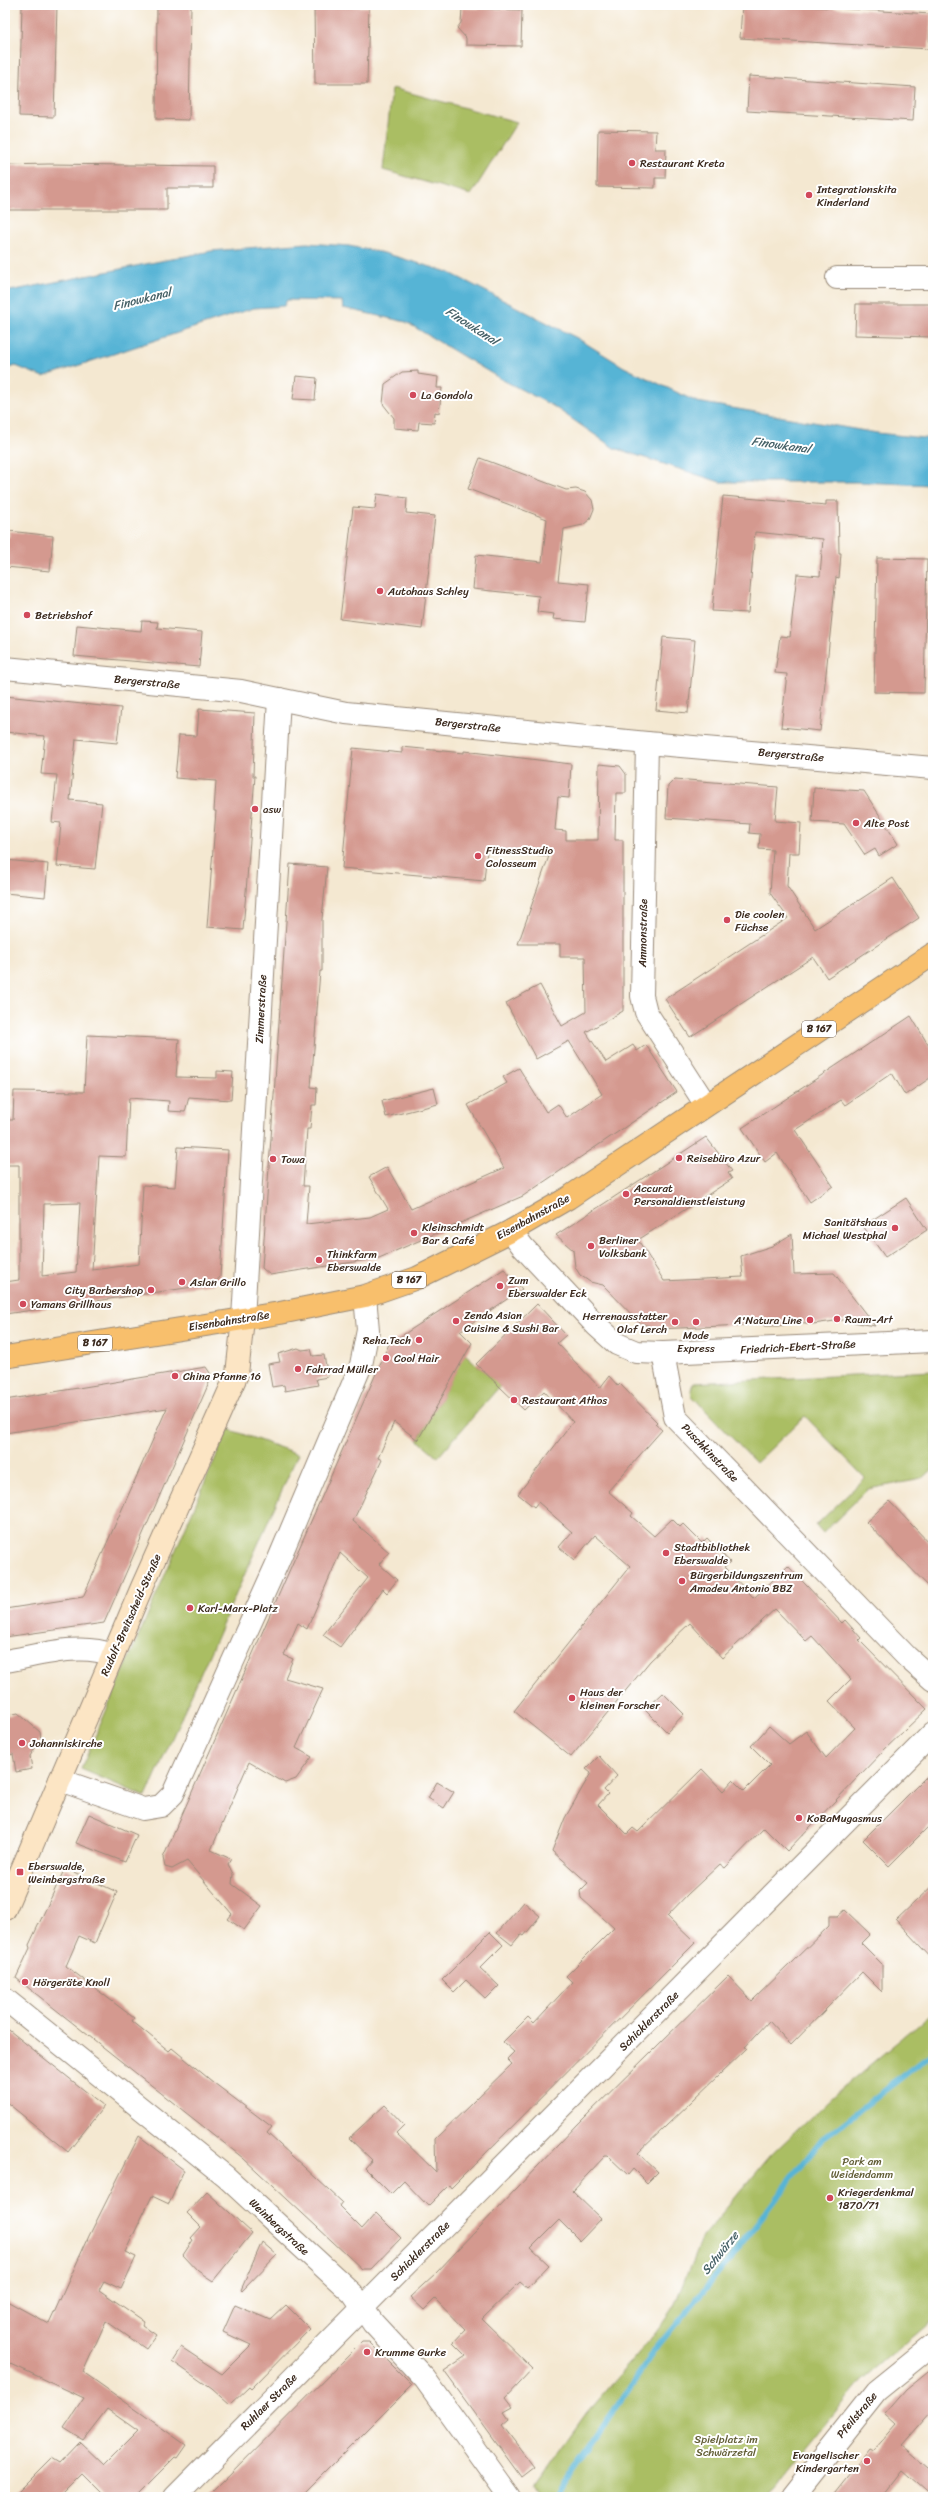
<svg xmlns="http://www.w3.org/2000/svg" width="938" height="2502" font-family="Sriracha,sans-serif">
<style>
.green{fill:#aabe63;stroke:#727440}
.water{fill:#57b4d5;stroke:#496f7a}
.lines{fill:none;stroke-linecap:round;stroke-linejoin:round}
.stream{stroke:#57b4d5;stroke-width:6}
.building{fill:#d4998f;fill-rule:evenodd}
.street-casing{stroke:#988978;stroke-width:24}
.secondary-casing{stroke:#988978;stroke-width:24}
.primary-casing{stroke:#988978;stroke-width:24}
.street{stroke:#fff;stroke-width:22}
.secondary{stroke:#fce5c4;stroke-width:22}
.primary{stroke:#f8bf6c;stroke-width:22}
.poi-dot{fill:#d1495b;stroke:#fff;stroke-width:1.5}
.labels{text-anchor:middle;dominant-baseline:central;stroke-width:4;stroke-linejoin:round;paint-order:stroke}
.shield{fill:#fff;stroke:#766a62;stroke-width:1}
.shield-label{font-size:10px;font-weight:bold;fill:#3b2a1e}
.poi-label{font-size:11px;fill:#3b2a1e;stroke:#fff;text-anchor:start}
.street-label{font-size:11px;fill:#3b2a1e;stroke:#fff}
.park-label{font-size:11px;fill:#625e36;stroke:#fff}
.water-label{font-size:12px;font-style:italic;fill:#466167;stroke:#fff}
</style>
<rect width="100%" height="100%" fill="#fff"/>
<filter id="ink" filterUnits="userSpaceOnUse"><feTurbulence type="fractalNoise" baseFrequency=".025" numOctaves="2"/><feDisplacementMap in="SourceGraphic" scale="8" xChannelSelector="R" yChannelSelector="G"/><feConvolveMatrix kernelMatrix="1 2 1 2 8 2 1 2 1" color-interpolation-filters="sRGB"/></filter>
<filter id="wash" filterUnits="userSpaceOnUse"><feTurbulence type="fractalNoise" baseFrequency=".012" numOctaves="4" result="noise"/><feDisplacementMap in="SourceGraphic" scale="16" xChannelSelector="R" yChannelSelector="G"/><feGaussianBlur stdDeviation="0.9" result="paint"/><feColorMatrix in="noise" values="0 0 0 0 0 0 0 0 0 0 0 0 0 0 0 0 0 1.4 0 .05"/><feComposite in="paint" operator="in"/></filter>
<g filter="url(#wash)">
<rect width="100%" height="100%" fill="#f4e8d1"/>
<g class="green">
<polygon points="392,88 517,122 471,195 383,170"/>
<polygon points="465,1354 500,1386 438,1457 418,1440"/>
<polygon points="933,1371 933,1469 922,1479 868,1489 823,1533 816,1525 865,1478 805,1416 756,1463 692,1396 691,1390 693,1383"/>
<polygon points="228,1429 298,1454 146,1797 81,1769"/>
<polygon points="933,2012 933,2320 862,2380 767,2497 537,2497 532,2489 587,2412 649,2341 674,2306 702,2237 771,2155 835,2094"/>
</g>
<polygon class="water" points="307,243 349,246 384,253 448,272 577,338 624,367 697,402 877,433 933,439 933,485 855,482 720,482 614,448 553,406 499,378 406,322 343,308 342,301 287,300 284,306 254,308 43,377 16,366 5,369 5,292 211,251"/>
<g class="lines">
<polyline class="stream" points="555,2497 659,2345 734,2254 822,2139 933,2053"/>
</g>
<g id="blocks">
<g class="building">
<polygon points="22,5 57,5 54,117 19,116"/>
<polygon points="157,5 191,5 189,120 156,119"/>
<polygon points="314,5 369,7 367,84 315,84"/>
<polygon points="742,5 785,5 931,14 929,49 740,38"/>
<polygon points="462,8 522,10 521,46 466,45 466,38 457,28 461,23"/>
<polygon points="749,76 915,87 913,121 747,111"/>
<polygon points="598,130 656,131 655,149 666,149 665,178 655,178 655,188 597,187"/>
<polygon points="49,164 213,166 213,188 167,188 167,210 5,210 5,165"/>
<polygon points="856,304 933,304 933,337 855,335"/>
<polygon points="418,371 418,374 438,377 437,388 442,388 439,413 435,412 434,423 419,422 418,430 394,428 394,418 383,404 385,384 402,372"/>
<polygon points="296,376 317,378 315,400 293,399"/>
<polygon points="480,458 566,490 576,489 585,492 592,500 594,509 590,519 583,525 564,529 558,581 589,584 585,622 553,619 554,614 537,612 539,596 473,589 476,555 542,562 547,519 468,489"/>
<polygon points="377,494 407,498 406,513 435,516 422,629 340,619 353,507 375,509"/>
<polygon points="723,496 826,505 826,501 838,501 839,553 841,553 839,578 836,577 820,731 781,727 787,674 775,673 780,636 790,637 797,574 820,576 823,539 755,532 748,613 712,611"/>
<polygon points="9,531 53,536 50,571 5,567 5,537 9,537"/>
<polygon points="877,558 927,559 924,693 874,692"/>
<polygon points="142,621 158,622 157,628 202,632 199,667 74,656 77,625 141,631"/>
<polygon points="663,637 695,640 688,713 656,710"/>
<polygon points="5,696 121,708 117,743 76,739 70,800 102,803 95,869 57,866 61,823 52,822 57,775 41,774 45,736 5,732"/>
<polygon points="199,709 255,713 253,776 255,776 243,930 207,927 216,811 214,811 216,781 175,778 179,735 197,736"/>
<polygon points="402,747 464,753 464,751 571,764 569,798 558,797 555,830 566,831 566,840 598,840 599,764 620,766 626,774 626,793 616,793 615,840 623,840 623,1011 586,1032 606,1062 633,1045 637,1051 646,1045 677,1092 523,1196 379,1258 270,1275 262,1268 290,864 327,867 322,919 322,971 320,971 311,1087 317,1088 316,1105 312,1105 310,1129 307,1129 303,1186 309,1186 306,1224 370,1217 388,1209 369,1177 387,1167 411,1209 504,1168 468,1105 507,1083 503,1077 519,1068 546,1112 558,1104 567,1118 602,1094 569,1041 536,1059 506,1003 540,985 562,1026 586,1012 585,957 560,957 560,944 518,944 549,856 487,850 484,881 342,868 353,748 402,753"/>
<polygon points="675,779 778,787 775,821 801,823 799,853 789,853 787,886 815,929 893,878 919,918 827,978 813,957 690,1037 665,999 788,918 770,893 773,850 759,849 760,834 749,833 750,824 666,818 668,786"/>
<polygon points="814,788 864,791 898,844 879,856 875,849 865,855 844,824 812,822"/>
<polygon points="5,860 48,864 45,897 5,893"/>
<polygon points="911,1016 933,1053 933,1076 905,1095 892,1073 845,1105 841,1100 795,1130 833,1186 810,1202 777,1153 765,1162 742,1128"/>
<path d="M87,1035L179,1039L176,1077L217,1078V1071L233,1072L231,1100L189,1097L185,1112L168,1111L169,1101L129,1098L126,1157L99,1156L92,1270L139,1264L143,1185L175,1187L178,1147L228,1150L220,1277L214,1284L5,1314V1282L19,1280V1165H5V1120H13L14,1091L84,1092ZM80,1203L76,1272L42,1276L44,1204Z"/>
<polygon points="434,1088 438,1104 386,1117 382,1101"/>
<polygon points="706,1137 732,1171 728,1173 732,1179 638,1240 664,1281 743,1277 741,1256 772,1246 792,1234 794,1274 834,1273 875,1326 842,1320 813,1324 798,1322 778,1326 764,1326 764,1324 659,1329 640,1323 603,1285 590,1282 580,1275 575,1267 573,1250 556,1235"/>
<polygon points="906,1198 927,1230 885,1257 863,1226"/>
<polygon points="504,1269 522,1289 460,1331 472,1343 418,1440 394,1422 378,1458 382,1460 353,1521 389,1552 379,1564 397,1580 387,1593 383,1589 340,1647 323,1635 368,1578 340,1553 307,1629 298,1623 284,1655 293,1659 285,1678 323,1689 296,1748 312,1757 296,1779 285,1783 249,1762 211,1850 231,1859 228,1864 233,1874 232,1884 262,1906 244,1930 228,1919 232,1914 187,1861 172,1869 165,1867 163,1858 389,1344"/>
<polygon points="537,1304 566,1335 557,1343 600,1388 609,1376 618,1386 620,1384 657,1422 655,1424 662,1430 608,1491 633,1513 631,1516 654,1536 672,1519 680,1527 683,1524 702,1543 707,1538 730,1562 724,1567 754,1598 788,1566 842,1623 845,1620 861,1638 859,1640 927,1709 884,1750 787,1851 764,1828 725,1868 720,1864 688,1894 667,1916 695,1943 451,2188 449,2185 428,2206 404,2181 391,2194 365,2168 372,2160 349,2138 385,2105 404,2125 396,2133 436,2172 435,2139 512,2064 507,2059 514,2052 503,2042 528,2017 534,2023 572,1982 566,1976 614,1928 581,1898 580,1891 588,1883 552,1851 565,1818 591,1773 586,1769 599,1756 617,1776 604,1790 608,1794 598,1805 627,1834 633,1828 638,1832 702,1769 723,1791 733,1780 744,1791 770,1765 751,1746 769,1726 789,1744 806,1731 826,1758 855,1728 829,1701 851,1679 812,1636 806,1641 775,1609 722,1658 690,1623 650,1661 571,1757 514,1711 630,1566 595,1535 574,1560 559,1547 572,1532 538,1502 534,1507 518,1494 573,1422 544,1391 524,1410 476,1364"/>
<polygon points="298,1348 302,1350 311,1349 313,1356 324,1355 328,1377 316,1379 318,1385 285,1391 284,1385 272,1387 268,1364 280,1362 278,1354"/>
<polygon points="206,1367 212,1376 104,1623 5,1637 5,1609 83,1597 167,1408 5,1433 5,1400"/>
<polygon points="889,1501 933,1547 933,1591 866,1522"/>
<polygon points="663,1693 684,1714 667,1732 645,1710"/>
<polygon points="18,1713 40,1732 41,1739 30,1756 32,1769 16,1772 13,1754 5,1756 5,1716"/>
<polygon points="933,1770 933,1822 889,1866 863,1840"/>
<polygon points="437,1782 454,1792 444,1808 428,1798"/>
<polygon points="89,1814 137,1835 125,1862 76,1843"/>
<polygon points="65,1868 117,1892 95,1943 79,1936 66,1966 134,2018 132,2021 169,2051 172,2048 214,2083 272,2127 267,2133 342,2202 339,2206 362,2229 376,2213 401,2238 371,2269 362,2269 243,2158 16,1978 30,1948 29,1945"/>
<polygon points="933,1885 933,1960 896,1920"/>
<polygon points="524,1902 540,1916 524,1936 521,1934 512,1945 497,1933"/>
<polygon points="845,1910 870,1934 861,1943 882,1964 882,1992 862,1972 791,2045 769,2021 745,2047 747,2048 638,2153 658,2172 647,2183 633,2169 628,2175 608,2156 605,2156 572,2191 601,2219 580,2241 559,2220 531,2248 549,2265 527,2288 520,2282 482,2319 533,2369 506,2398 513,2407 504,2412 509,2419 502,2425 534,2467 521,2477 444,2371 466,2356 453,2343 465,2330 435,2299 424,2310 410,2297 436,2273 578,2124 728,1976 752,2001 829,1926 829,1916 838,1916"/>
<polygon points="490,1932 503,1945 480,1968 499,1986 486,1999 466,1980 454,1992 442,1980"/>
<polygon points="5,2027 104,2106 68,2152 5,2101"/>
<polygon points="139,2136 184,2170 169,2204 152,2196 125,2252 136,2257 121,2289 104,2281 99,2290 144,2321 142,2325 156,2335 146,2349 106,2321 83,2372 186,2445 177,2458 175,2457 135,2497 107,2497 83,2473 59,2497 13,2497 52,2458 60,2463 80,2442 104,2465 138,2431 107,2409 83,2440 64,2428 84,2398 5,2361 5,2300 49,2324 89,2236"/>
<polygon points="207,2192 252,2233 213,2281 198,2271 183,2255 193,2240 191,2238 201,2227 187,2213"/>
<polygon points="262,2242 277,2255 242,2291 241,2290"/>
<polygon points="235,2305 270,2320 286,2305 310,2329 251,2389 249,2387 230,2405 212,2389 172,2361 181,2347 222,2374 251,2345 223,2332"/>
<polygon points="362,2342 369,2342 412,2385 300,2497 208,2497"/>
<polygon points="933,2368 933,2411 902,2446 933,2472 933,2497 902,2470 881,2497 832,2497 870,2449 874,2451 897,2425 885,2414 906,2390"/>
</g>
</g>
</g>
<g filter="url(#ink)">
<use href="#blocks" fill-opacity="0" stroke="#988978" stroke-width="1"/>
<g class="lines">
<g class="street-casing">
<g id="street">
<polyline points="837,278 933,278"/>
<polyline points="5,668 241,691 346,713 647,743 933,768"/>
<polyline points="647,743 642,996 646,1012 706,1105"/>
<polyline points="511,1231 523,1247 596,1325 617,1344 636,1352 663,1353 933,1341"/>
<polyline points="243,1319 279,699"/>
<polyline points="663,1353 675,1417 907,1657 933,1680"/>
<path d="M5,1661C41,1655 79,1642 113,1655"/>
<polyline points="60,1780 143,1809 161,1806 173,1794 276,1566 361,1365 368,1330 365,1296"/>
<polyline points="5,1999 225,2176 353,2294 373,2323 425,2379 510,2497"/>
<polyline points="175,2497 933,1733"/>
<polyline points="792,2497 876,2391 933,2345"/>
</g>
</g>
<g class="secondary-casing">
<polyline id="secondary" points="5,1909 142,1587 237,1374 243,1319"/>
</g>
<g class="primary-casing">
<polyline id="primary" points="5,1357 280,1313 365,1296 417,1278 511,1231 568,1198 933,954"/>
</g>
<use href="#street" class="street"/>
<use href="#secondary" class="secondary"/>
<use href="#primary" class="primary"/>
</g>
</g>
<g class="poi-dot">
<circle cx="632" cy="163" r="4"/>
<circle cx="809" cy="195" r="4"/>
<circle cx="413" cy="395" r="4"/>
<circle cx="380" cy="591" r="4"/>
<circle cx="27" cy="615" r="4"/>
<circle cx="255" cy="809" r="4"/>
<circle cx="856" cy="823" r="4"/>
<circle cx="478" cy="856" r="4"/>
<circle cx="727" cy="920" r="4"/>
<circle cx="679" cy="1158" r="4"/>
<circle cx="273" cy="1159" r="4"/>
<circle cx="626" cy="1194" r="4"/>
<circle cx="895" cy="1228" r="4"/>
<circle cx="414" cy="1233" r="4"/>
<circle cx="591" cy="1246" r="4"/>
<circle cx="319" cy="1260" r="4"/>
<circle cx="182" cy="1282" r="4"/>
<circle cx="500" cy="1286" r="4"/>
<circle cx="151" cy="1290" r="4"/>
<circle cx="23" cy="1304" r="4"/>
<circle cx="837" cy="1319" r="4"/>
<circle cx="810" cy="1320" r="4"/>
<circle cx="456" cy="1321" r="4"/>
<circle cx="675" cy="1322" r="4"/>
<circle cx="696" cy="1322" r="4"/>
<circle cx="419" cy="1340" r="4"/>
<circle cx="386" cy="1358" r="4"/>
<circle cx="298" cy="1369" r="4"/>
<circle cx="175" cy="1376" r="4"/>
<circle cx="514" cy="1400" r="4"/>
<circle cx="666" cy="1553" r="4"/>
<circle cx="682" cy="1581" r="4"/>
<circle cx="190" cy="1608" r="4"/>
<circle cx="572" cy="1698" r="4"/>
<circle cx="22" cy="1743" r="4"/>
<circle cx="799" cy="1818" r="4"/>
<rect x="16" y="1868" width="8" height="8" rx="2"/>
<circle cx="25" cy="1982" r="4"/>
<circle cx="830" cy="2198" r="4"/>
<circle cx="367" cy="2352" r="4"/>
<circle cx="867" cy="2461" r="4"/>
</g>
<g class="labels">
<g class="shield">
<rect x="802" y="1021" width="34" height="16" rx="3"/>
<rect x="392" y="1272" width="34" height="16" rx="3"/>
<rect x="78" y="1335" width="34" height="16" rx="3"/>
</g>
<g class="shield-label">
<text x="819" y="1029">B 167</text>
<text x="409" y="1280">B 167</text>
<text x="95" y="1343">B 167</text>
</g>
<g class="poi-label">
<text x="640" y="163">Restaurant Kreta</text>
<text x="817" y="189">Integrationskita<tspan x="817" dy="13">Kinderland</tspan></text>
<text x="421" y="395">La Gondola</text>
<text x="388" y="591">Autohaus Schley</text>
<text x="35" y="615">Betriebshof</text>
<text x="263" y="809">asw</text>
<text x="864" y="823">Alte Post</text>
<text x="486" y="850">FitnessStudio<tspan x="486" dy="13">Colosseum</tspan></text>
<text x="735" y="914">Die coolen<tspan x="735" dy="13">Füchse</tspan></text>
<text x="687" y="1158">Reisebüro Azur</text>
<text x="281" y="1159">Towa</text>
<text x="634" y="1188">Accurat<tspan x="634" dy="13">Personaldienstleistung</tspan></text>
<text x="887" y="1222" text-anchor="end">Sanitätshaus<tspan x="887" dy="13">Michael Westphal</tspan></text>
<text x="422" y="1227">Kleinschmidt<tspan x="422" dy="13">Bar &amp; Café</tspan></text>
<text x="599" y="1240">Berliner<tspan x="599" dy="13">Volksbank</tspan></text>
<text x="327" y="1254">Thinkfarm<tspan x="327" dy="13">Eberswalde</tspan></text>
<text x="508" y="1280">Zum<tspan x="508" dy="13">Eberswalder Eck</tspan></text>
<text x="190" y="1282">Aslan Grillo</text>
<text x="143" y="1290" text-anchor="end">City Barbershop</text>
<text x="31" y="1304">Yamans Grillhaus</text>
<text x="464" y="1315">Zendo Asian<tspan x="464" dy="13">Cuisine &amp; Sushi Bar</tspan></text>
<text x="667" y="1316" text-anchor="end">Herrenausstatter<tspan x="667" dy="13">Olaf Lerch</tspan></text>
<text x="845" y="1319">Raum-Art</text>
<text x="802" y="1320" text-anchor="end">A'Natura Line</text>
<text x="696" y="1335" text-anchor="middle">Mode<tspan x="696" dy="13">Express</tspan></text>
<text x="411" y="1340" text-anchor="end">Reha.Tech</text>
<text x="394" y="1358">Cool Hair</text>
<text x="306" y="1369">Fahrrad Müller</text>
<text x="183" y="1376">China Pfanne 16</text>
<text x="522" y="1400">Restaurant Athos</text>
<text x="674" y="1547">Stadtbibliothek<tspan x="674" dy="13">Eberswalde</tspan></text>
<text x="690" y="1575">Bürgerbildungszentrum<tspan x="690" dy="13">Amadeu Antonio BBZ</tspan></text>
<text x="198" y="1608">Karl-Marx-Platz</text>
<text x="580" y="1692">Haus der<tspan x="580" dy="13">kleinen Forscher</tspan></text>
<text x="30" y="1743">Johanniskirche</text>
<text x="807" y="1818">KoBaMugasmus</text>
<text x="28" y="1866">Eberswalde,<tspan x="28" dy="13">Weinbergstraße</tspan></text>
<text x="33" y="1982">Hörgeräte Knoll</text>
<text x="838" y="2192">Kriegerdenkmal<tspan x="838" dy="13">1870/71</tspan></text>
<text x="375" y="2352">Krumme Gurke</text>
<text x="859" y="2455" text-anchor="end">Evangelischer<tspan x="859" dy="13">Kindergarten</tspan></text>
</g>
<g class="street-label">
<text transform="translate(147 682) rotate(5)">Bergerstraße</text>
<text transform="translate(468 725) rotate(6)">Bergerstraße</text>
<text transform="translate(791 755) rotate(5)">Bergerstraße</text>
<text transform="translate(643 933) rotate(-89)">Ammonstraße</text>
<text transform="translate(261 1009) rotate(-87)">Zimmerstraße</text>
<text transform="translate(533 1217) rotate(-29)">Eisenbahnstraße</text>
<text transform="translate(229 1321) rotate(-9)">Eisenbahnstraße</text>
<text transform="translate(798 1347) rotate(-3)">Friedrich-Ebert-Straße</text>
<text transform="translate(710 1453) rotate(46)">Puschkinstraße</text>
<text transform="translate(131 1615) rotate(-66)">Rudolf-Breitscheid-Straße</text>
<text transform="translate(649 2021) rotate(-45)">Schicklerstraße</text>
<text transform="translate(279 2227) rotate(43)">Weinbergstraße</text>
<text transform="translate(420 2251) rotate(-45)">Schicklerstraße</text>
<text transform="translate(269 2402) rotate(-45)">Ruhlaer Straße</text>
<text transform="translate(857 2415) rotate(-50)">Pfeilstraße</text>
</g>
<g class="park-label">
<text x="862" y="2161">Park am<tspan x="862" dy="13">Weidendamm</tspan></text>
<text x="726" y="2439">Spielplatz im<tspan x="726" dy="13">Schwärzetal</tspan></text>
</g>
<g class="water-label">
<text transform="translate(142 299) rotate(-14)">Finowkanal</text>
<text transform="translate(472 326) rotate(33)">Finowkanal</text>
<text transform="translate(781 445) rotate(8)">Finowkanal</text>
<text transform="translate(720 2253) rotate(-51)">Schwärze</text>
</g>
</g>
<rect width="938" height="2502" fill="none" stroke="#fff" stroke-width="20"/>
</svg>
